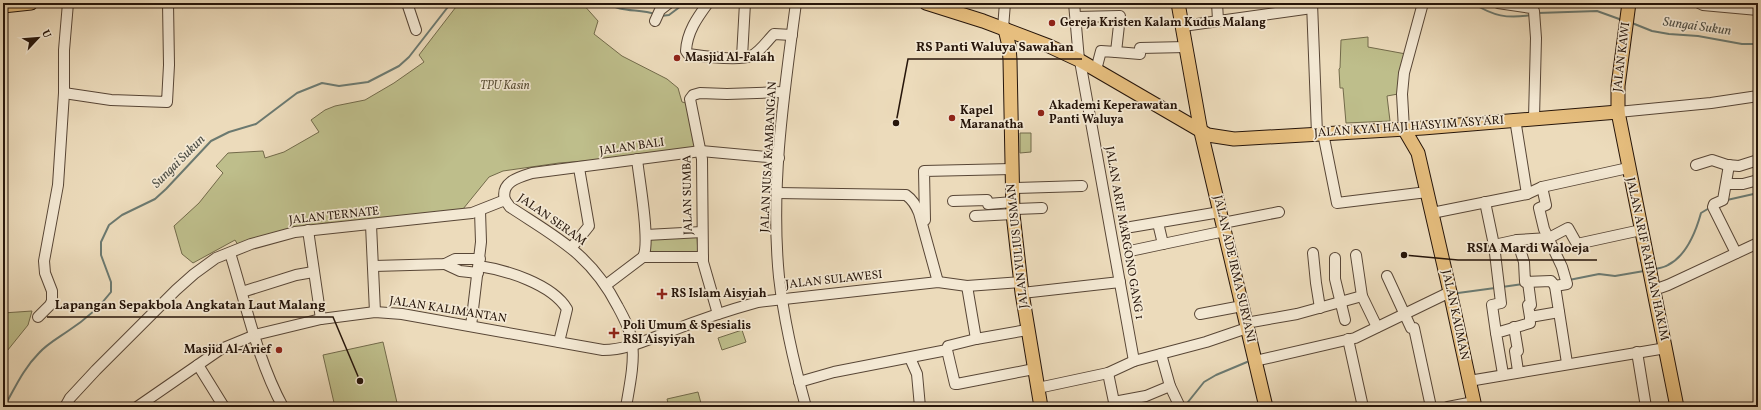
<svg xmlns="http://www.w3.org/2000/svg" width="1761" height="410" font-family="Vollkorn,serif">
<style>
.green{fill:#bebe8b;stroke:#726a4a}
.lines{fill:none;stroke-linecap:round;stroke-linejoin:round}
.stream{stroke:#6b7970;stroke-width:2}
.minor-casing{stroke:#584636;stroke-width:12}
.major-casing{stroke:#26150a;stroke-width:15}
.minor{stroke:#f3e8d3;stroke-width:10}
.major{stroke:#e6be7e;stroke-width:13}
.poi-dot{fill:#8f2418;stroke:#f3e8d3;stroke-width:1.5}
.labels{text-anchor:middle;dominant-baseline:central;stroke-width:3.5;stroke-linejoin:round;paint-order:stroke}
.poi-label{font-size:12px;font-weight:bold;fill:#26150a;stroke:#f3e8d3;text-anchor:start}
.street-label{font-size:12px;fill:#26150a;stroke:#f3e8d3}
.park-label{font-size:12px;font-style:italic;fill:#5b5037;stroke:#f3e8d3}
.water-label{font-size:13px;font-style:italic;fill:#4e4f46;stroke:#f3e8d3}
.leader{fill:none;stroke:#26150a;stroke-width:1.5}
.callout-dot{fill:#26150a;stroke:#f3e8d3;stroke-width:1.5}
.callout-label{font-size:13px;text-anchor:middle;font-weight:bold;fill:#26150a;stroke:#f3e8d3;stroke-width:3.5;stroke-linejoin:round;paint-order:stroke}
</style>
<rect width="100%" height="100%" fill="#ecdbbb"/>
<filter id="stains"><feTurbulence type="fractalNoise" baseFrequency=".005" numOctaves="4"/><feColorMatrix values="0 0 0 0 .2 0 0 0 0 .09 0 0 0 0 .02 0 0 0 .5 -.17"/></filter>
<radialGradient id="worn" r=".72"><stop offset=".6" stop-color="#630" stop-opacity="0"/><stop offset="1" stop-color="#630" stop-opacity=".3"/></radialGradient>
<g class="green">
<polygon points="459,3 582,3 598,21 594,34 622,56 667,79 678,88 682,102 686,103 695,147 610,159 559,163 503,171 489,177 463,209 373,221 326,223 292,229 238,245 235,240 193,263 182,254 174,226 199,203 223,173 216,166 228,153 263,151 265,158 284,152 319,132 311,120 325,110 335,106 365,100 394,83 424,62 419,55"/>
<polygon points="1368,37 1368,47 1406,54 1398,94 1387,96 1390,121 1346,123 1343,88 1340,88 1339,69 1340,68 1341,40"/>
<polygon points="1020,133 1031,133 1031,152 1020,153"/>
<polygon points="697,237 698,254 650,255 649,239"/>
<polygon points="32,311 28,325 3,356 3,313"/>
<polygon points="742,330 746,342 722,350 718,338"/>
<polygon points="383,342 398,407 335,407 323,355"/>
<polygon points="698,392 702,407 669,407 667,399"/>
</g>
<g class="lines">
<g class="stream">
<path d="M606,3C620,12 639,9 655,14"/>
<path d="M1472,3C1494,16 1506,19 1532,15"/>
<polyline points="1538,13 1597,11 1622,20"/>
<polyline points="661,16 669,15 685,3"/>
<polyline points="1632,23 1652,31 1669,34 1698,36 1742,44 1758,44"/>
<polyline points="1727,200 1758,193"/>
<path d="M1656,269C1660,268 1665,267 1668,265C1686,256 1696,231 1701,213L1711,207"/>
<polyline points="1569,280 1599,274 1615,276 1644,271"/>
<polyline points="1502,287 1523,284"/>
<polyline points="1458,293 1495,288"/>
<path d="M4,407C15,388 23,369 39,353C47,344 58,338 68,331C85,320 99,308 111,292V282L101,255V242L109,225L122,215L155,199L166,189L211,141L229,132L256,124L297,93L322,83L339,86L368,82L399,66L409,57L451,3"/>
<polyline points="1184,407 1204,382 1216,375 1247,362"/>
</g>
<g class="minor-casing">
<g id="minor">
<polyline points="407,3 416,30"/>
<path d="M708,3C697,18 687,32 686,51L688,54C701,56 739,61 751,56C760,52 767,41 774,34L792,35"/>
<path d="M796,3C784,93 770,186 779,277C784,321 794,364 806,407"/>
<polyline points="1074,3 1079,60"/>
<polyline points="1217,3 1218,20"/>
<polyline points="1312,3 1317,134"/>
<polyline points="1498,3 1531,8 1534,11 1536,38 1534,118"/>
<polyline points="1699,3 1703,5 1758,10"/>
<polyline points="1076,17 1120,16 1116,52 1101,51 1096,70"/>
<polyline points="655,21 660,10 669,3"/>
<polyline points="1183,26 1312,8"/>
<polyline points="1003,28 1005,3"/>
<polyline points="1116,52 1140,54 1140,48 1186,47"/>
<polyline points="742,57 745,3"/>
<polyline points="1080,61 1134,361"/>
<polyline points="64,93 111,100 167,102 169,65 168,3"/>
<polyline points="1618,112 1711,103 1758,96"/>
<polyline points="1515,119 1527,194"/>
<polyline points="1404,129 1402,94 1404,73 1423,3"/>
<polyline points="1323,133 1337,203 1427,192"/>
<polyline points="1696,165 1712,160 1727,165 1739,166 1758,160"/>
<polyline points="1729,165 1723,200 1714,204 1713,207 1736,253"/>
<polyline points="1727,184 1743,184 1758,180"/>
<polyline points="1012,188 1082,186"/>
<path d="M777,193L906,195C913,200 916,205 919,213L938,282"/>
<path d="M505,200C500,182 519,177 532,173L701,151L779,158"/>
<polyline points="953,201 987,200 988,204 1013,202"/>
<polyline points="1485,202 1494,245 1501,303 1492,305 1496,333"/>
<polyline points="1013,209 1042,208"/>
<polyline points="1432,213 1527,194 1542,187 1628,168"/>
<polyline points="975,216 1013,214"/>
<polyline points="925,220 924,171 1012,169"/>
<polyline points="1158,223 1163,244 1225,231"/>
<polyline points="1223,223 1279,212"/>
<polyline points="371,225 375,312"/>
<polyline points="1131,227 1220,212"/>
<polyline points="308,230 321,319"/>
<polyline points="646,235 702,232"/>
<polyline points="1517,240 1524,262 1525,282 1551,281 1555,286 1567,284 1562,267 1544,229 1539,208 1546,205 1542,187"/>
<polyline points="1494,245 1517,240 1549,238 1568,228 1577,244 1641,230"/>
<polyline points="572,247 589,226 579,168"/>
<polyline points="1130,251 1163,244"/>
<path d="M230,253C246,304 257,359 283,407"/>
<polyline points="1313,253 1316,283 1320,308"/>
<polyline points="1356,255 1362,296 1377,327"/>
<polyline points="643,257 703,257"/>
<polyline points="1335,258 1335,279 1345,320"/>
<polyline points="445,264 460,271 478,273"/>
<polyline points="374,266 445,264 455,259 480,259"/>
<path d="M479,266C506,270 552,284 567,309L559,342"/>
<polyline points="1387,276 1411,328 1414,328 1431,407"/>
<polyline points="1528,282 1531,305 1528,305 1530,317"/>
<path d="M606,285L643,257C651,243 639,179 637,159"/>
<polyline points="967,286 976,339"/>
<polyline points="1555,286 1567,363"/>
<polyline points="1654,290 1668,285 1758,243"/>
<polyline points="242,292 296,275 313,272"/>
<polyline points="1022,293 1120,282"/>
<polyline points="718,314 703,262 702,159 690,99 693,95 700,93 727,94 784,92"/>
<polyline points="1200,314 1242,306"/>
<polyline points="38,317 50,305 52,301 52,291 45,273 44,261 58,185 64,93 64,50 68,3"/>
<polyline points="1246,323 1297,314 1362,296"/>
<polyline points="471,326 481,242 480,211"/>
<polyline points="1514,327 1518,351 1515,351 1518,371"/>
<polyline points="1348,339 1363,407"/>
<polyline points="947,350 955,384 957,384 1034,369"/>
<polyline points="947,350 948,346 976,339 1027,330"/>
<polyline points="1637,352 1646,407"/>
<polyline points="1161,354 1170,386 1180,407"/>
<polyline points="910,358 917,374 920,407"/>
<polyline points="1255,361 1355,338 1450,292"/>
<polyline points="198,365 224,407"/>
<polyline points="1108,373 1114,402 1146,396 1170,386"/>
<polyline points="1503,374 1496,333 1530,323 1530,317 1559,312"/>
<polyline points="1469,381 1666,348"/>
<polyline points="799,382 834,372 947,350"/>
<polyline points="1038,388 1108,373 1134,361 1206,342 1247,328"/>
<path d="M65,407L70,398L96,370L176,290L194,274L216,258L251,244L295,232L472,213L505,200L510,207C557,238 591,254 618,307C624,318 631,331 632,343C635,362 629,389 626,407"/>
<path d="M137,407L221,349L255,335L321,319L375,312L402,314L603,350C627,350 649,339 671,331C699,320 729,310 758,302L938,282L967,286L1020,282"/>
<polyline points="1448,407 1474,402"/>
</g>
</g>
<g class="major-casing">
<g id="major">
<polyline points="926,3 983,21 1049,46 1079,60 1208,135 1234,139 1423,128 1618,112"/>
<polyline points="1178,3 1201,132 1266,407"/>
<polyline points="1629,3 1618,86 1618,112 1677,407"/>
<polyline points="3,6 31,3"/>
<polyline points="1005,29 1009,46 1010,60 1013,214 1022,293 1041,407"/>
<polyline points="1404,129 1418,153 1450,292 1475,407"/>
</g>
</g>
<use href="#minor" class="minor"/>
<use href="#major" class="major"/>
</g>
<g class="poi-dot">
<circle cx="1052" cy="23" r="4"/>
<circle cx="677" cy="58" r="4"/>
<circle cx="1041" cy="113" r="4"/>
<circle cx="952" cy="118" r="4"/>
<path d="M660 288h4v4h4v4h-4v4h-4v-4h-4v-4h4z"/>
<path d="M612 327h4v4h4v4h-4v4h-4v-4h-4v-4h4z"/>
<circle cx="279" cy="350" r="4"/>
</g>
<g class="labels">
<g class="poi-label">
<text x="1060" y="23">Gereja Kristen Kalam Kudus Malang</text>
<text x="685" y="58">Masjid Al-Falah</text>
<text x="1049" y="106">Akademi Keperawatan<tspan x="1049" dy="14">Panti Waluya</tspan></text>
<text x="960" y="111">Kapel<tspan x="960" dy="14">Maranatha</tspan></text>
<text x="671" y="294">RS Islam Aisyiah</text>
<text x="623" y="326">Poli Umum &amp; Spesialis<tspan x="623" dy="14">RSI Aisyiyah</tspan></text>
<text x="271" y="350" text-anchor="end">Masjid Al-Arief</text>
</g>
<g class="street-label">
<text transform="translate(1622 57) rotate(-83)">JALAN KAWI</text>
<text transform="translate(1409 127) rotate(-4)">JALAN KYAI HAJI HASYIM ASY'ARI</text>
<text transform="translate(632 147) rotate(-8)">JALAN BALI</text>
<text transform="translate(769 157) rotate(-87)">JALAN NUSA KAMBANGAN</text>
<text transform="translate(688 195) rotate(-91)">JALAN SUMBA</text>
<text transform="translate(334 216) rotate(-6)">JALAN TERNATE</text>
<text transform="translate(552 220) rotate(35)">JALAN SERAM</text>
<text transform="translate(1124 233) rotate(80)">JALAN ARIF MARGONO GANG 1</text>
<text transform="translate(1018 246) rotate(-96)">JALAN YULIUS USMAN</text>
<text transform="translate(1647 259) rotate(78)">JALAN ARIF RAHMAN HAKIM</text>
<text transform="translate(1234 269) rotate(77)">JALAN ADE IRMA SURYANI</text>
<text transform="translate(834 280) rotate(-6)">JALAN SULAWESI</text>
<text transform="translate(448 310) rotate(9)">JALAN KALIMANTAN</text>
<text transform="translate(1455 315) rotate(78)">JALAN KAUMAN</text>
</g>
<g class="park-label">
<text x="505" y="86">TPU Kasin</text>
</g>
<g class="water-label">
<text transform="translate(1697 27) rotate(8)">Sungai Sukun</text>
<text transform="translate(179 162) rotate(-45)">Sungai Sukun</text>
</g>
</g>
<path class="leader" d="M896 123L908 59H1082M1404 255L1458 260H1597M360 381L333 317H47"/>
<g class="callout-dot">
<circle cx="896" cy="123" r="4"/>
<circle cx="1404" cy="255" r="4"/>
<circle cx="360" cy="381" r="4"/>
</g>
<g class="callout-label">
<text x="995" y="51">RS Panti Waluya Sawahan</text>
<text x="1528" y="252">RSIA Mardi Waloeja</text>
<text x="190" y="309">Lapangan Sepakbola Angkatan Laut Malang</text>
</g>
<rect width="1761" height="410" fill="none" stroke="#ecdbbb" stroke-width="16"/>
<rect x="4" y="4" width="1753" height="402" fill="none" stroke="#26150a" stroke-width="2"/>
<rect x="8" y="8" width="1745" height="394" fill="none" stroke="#26150a"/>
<g transform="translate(38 38) rotate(64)" stroke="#f3e8d3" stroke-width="3" paint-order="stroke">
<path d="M0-3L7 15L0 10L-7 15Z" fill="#26150a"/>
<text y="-6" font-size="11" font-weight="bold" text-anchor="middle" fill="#26150a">U</text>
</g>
<rect width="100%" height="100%" filter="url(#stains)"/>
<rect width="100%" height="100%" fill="url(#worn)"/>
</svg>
